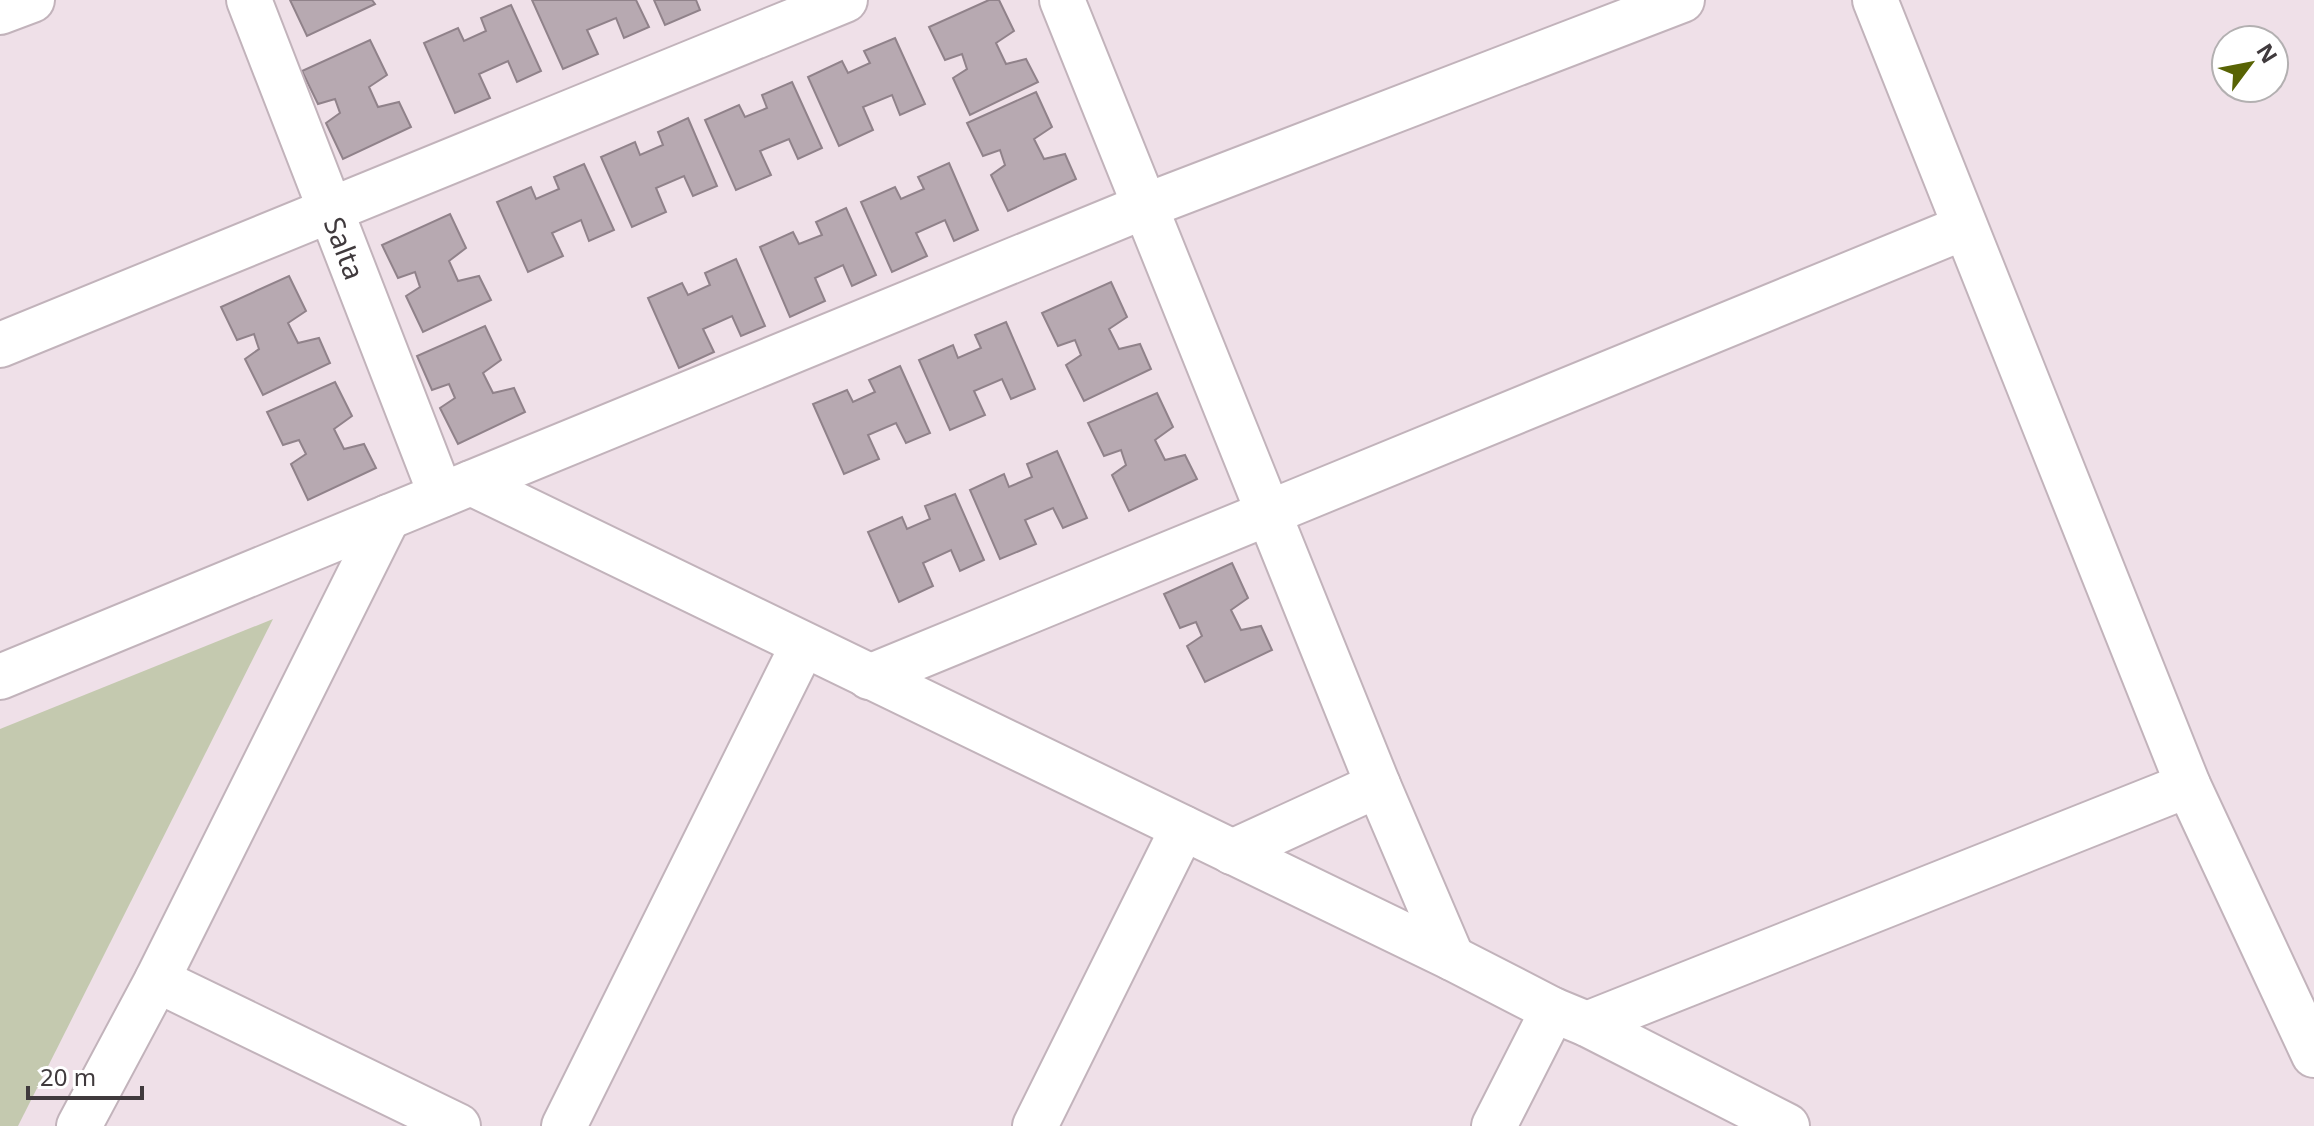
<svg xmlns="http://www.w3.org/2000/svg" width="2314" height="1126" font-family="'Noto Sans',sans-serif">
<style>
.green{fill:#c4c9af}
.building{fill:#b7a9b1;stroke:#90828a;stroke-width:2}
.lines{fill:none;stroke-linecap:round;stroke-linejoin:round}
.minor-casing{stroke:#c2b3bb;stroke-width:48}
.minor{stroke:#fff;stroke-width:44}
.labels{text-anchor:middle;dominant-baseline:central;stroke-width:7;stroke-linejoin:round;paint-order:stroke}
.street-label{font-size:28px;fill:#403a3d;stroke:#fff}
</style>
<rect width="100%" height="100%" fill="#efe0e8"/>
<polygon class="green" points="273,619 18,1126 0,1126 0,729"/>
<g class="building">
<polygon points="290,0 372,0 375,4 307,36"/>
<polygon points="532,0 636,0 649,27 624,38 616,18 587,30 598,54 563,69"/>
<polygon points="654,0 696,0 700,10 665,25"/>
<polygon points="989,0 999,0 1014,31 996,43 1006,64 1026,59 1038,82 970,115 953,78 967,69 962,54 945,60 929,27"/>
<polygon points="511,5 541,71 517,82 508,61 479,74 490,98 455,113 424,43 458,28 464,41 486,31 481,18"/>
<polygon points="895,38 925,104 900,115 892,95 863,107 873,130 839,146 808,77 842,61 848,73 870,63 864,51"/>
<polygon points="370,40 387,75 369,87 378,107 399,102 411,127 343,159 326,123 340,113 335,99 318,104 302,71"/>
<polygon points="792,82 822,148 798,159 789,139 760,151 771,175 736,190 705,120 739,105 745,117 767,108 762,95"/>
<polygon points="1036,92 1052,127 1034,139 1044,159 1065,154 1076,179 1008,211 991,175 1005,165 1000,150 983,156 967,123"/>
<polygon points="688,118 717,186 693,196 684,176 656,188 666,212 632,227 601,157 635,142 640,155 663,145 658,132"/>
<polygon points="949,163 978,230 954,241 945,220 916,233 927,256 892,272 861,202 895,187 901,199 924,189 918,177"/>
<polygon points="584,164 614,230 589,241 581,220 552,233 563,256 528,272 497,202 531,187 536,199 559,189 554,177"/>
<polygon points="846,208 876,275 852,286 843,265 815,278 825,301 790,317 760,247 793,232 799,244 822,235 816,222"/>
<polygon points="450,214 466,248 449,261 458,281 479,276 491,300 423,332 406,296 420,287 415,272 398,278 382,245"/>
<polygon points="736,259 765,326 741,336 732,316 703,329 714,352 679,368 648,298 682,283 688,295 710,285 705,273"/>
<polygon points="289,276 306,311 288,323 298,343 319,338 330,363 263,395 245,359 259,349 254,334 237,340 221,307"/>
<polygon points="1111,282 1127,317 1109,329 1119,349 1140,344 1151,369 1084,401 1066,365 1081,355 1075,340 1058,346 1042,313"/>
<polygon points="1006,322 1035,389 1011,399 1002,379 974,391 985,415 950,430 919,360 953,345 958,358 981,348 975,335"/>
<polygon points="485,326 501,360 483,373 493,393 514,388 525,412 458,444 440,408 455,398 449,384 432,390 417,356"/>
<polygon points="900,366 930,433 906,443 896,423 868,435 879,459 844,474 813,404 847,390 853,402 875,392 869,380"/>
<polygon points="335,382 352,416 334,429 344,449 364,444 376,468 308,500 291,464 306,454 299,440 283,445 267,412"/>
<polygon points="1157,393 1173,427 1155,440 1165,460 1185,455 1197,479 1129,511 1112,475 1126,465 1121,450 1104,456 1088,423"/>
<polygon points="1057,451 1087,518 1063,528 1053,508 1025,520 1036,544 1000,559 970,490 1004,474 1009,487 1032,477 1027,464"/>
<polygon points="955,494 984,560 960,571 951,550 923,563 933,586 899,602 868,532 902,517 907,529 930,519 925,506"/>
<polygon points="1232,563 1248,598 1231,610 1241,630 1261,626 1272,650 1205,682 1187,646 1202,636 1196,622 1180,628 1164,594"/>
</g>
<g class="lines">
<g class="minor-casing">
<g id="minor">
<polyline points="249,0 441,495"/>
<polyline points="1062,0 1378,785 1452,958"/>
<polyline points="1875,0 2188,785 2314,1055"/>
<polyline points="0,12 32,0"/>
<polyline points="0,345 845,0"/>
<polyline points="471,483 1143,207 1682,0"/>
<polyline points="0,677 471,483 1452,958 1553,1010 1587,1024 1787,1126"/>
<polyline points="869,677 1965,227"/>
<polyline points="1232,852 1378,785"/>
<polyline points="157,980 458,1126"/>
<polyline points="1587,1024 2188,785"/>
<polyline points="79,1126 157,980 388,517"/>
<polyline points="564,1126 803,645"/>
<polyline points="1035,1126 1183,828"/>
<polyline points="1494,1126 1553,1010"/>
</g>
</g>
<use href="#minor" class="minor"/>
</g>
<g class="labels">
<g class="street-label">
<text transform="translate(345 248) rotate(69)">Salta</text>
</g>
</g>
<g transform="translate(2250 64) rotate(58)"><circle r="38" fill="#ffffff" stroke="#b3b0b1" stroke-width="2"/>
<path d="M0-6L14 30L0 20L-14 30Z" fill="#586304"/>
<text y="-12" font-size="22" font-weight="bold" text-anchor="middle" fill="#403a3d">N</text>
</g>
<path d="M28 1086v12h114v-12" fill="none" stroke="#403a3d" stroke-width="4"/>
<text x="40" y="1086" font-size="24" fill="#403a3d" stroke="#ffffff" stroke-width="6" paint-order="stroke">20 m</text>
</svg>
